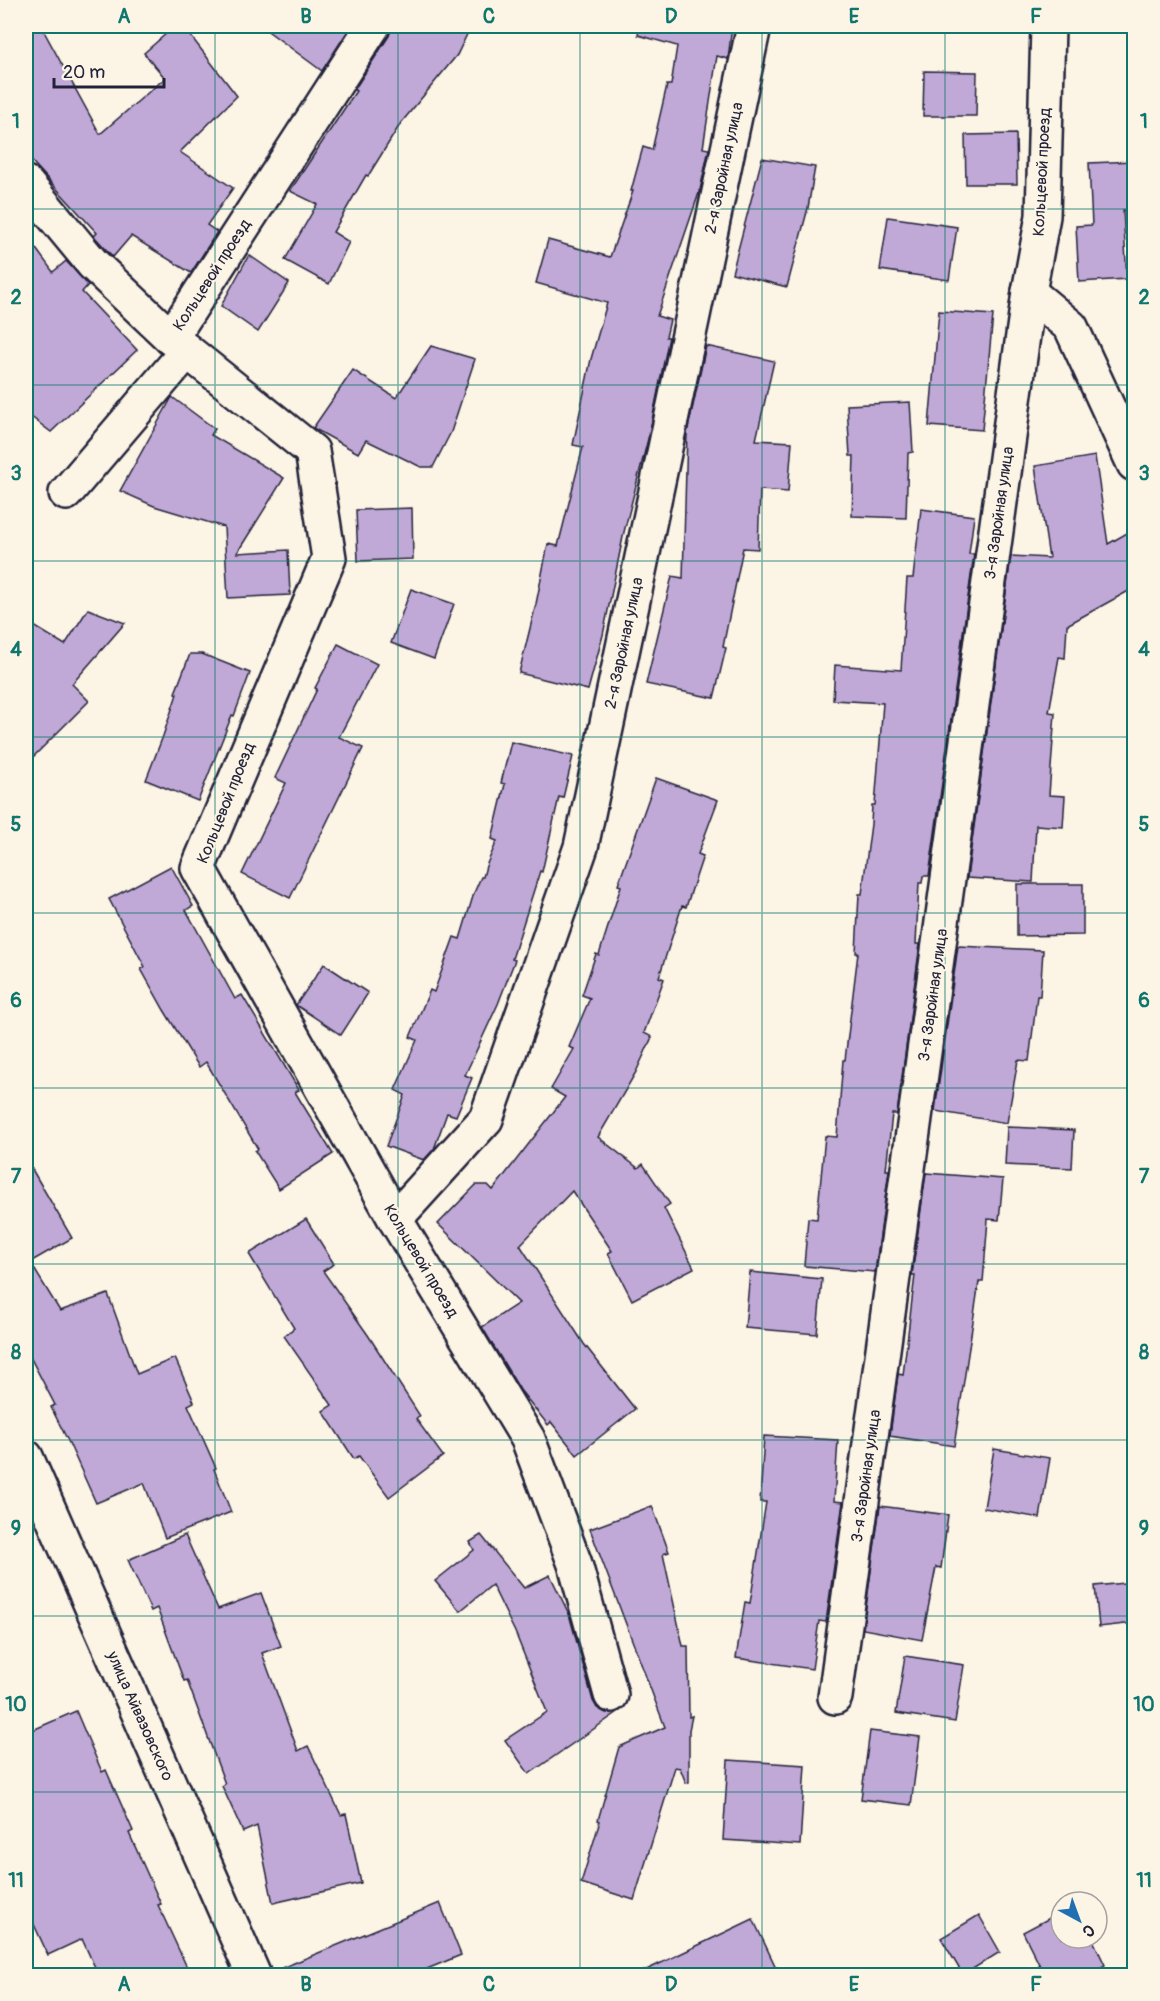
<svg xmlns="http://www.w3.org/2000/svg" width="1160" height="2001" font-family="Pangolin,sans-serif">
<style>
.building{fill:#c1a9d7;stroke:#22223b;stroke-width:1.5}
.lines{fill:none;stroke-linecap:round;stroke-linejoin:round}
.minor-casing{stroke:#22223b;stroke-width:38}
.minor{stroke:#fcf5e5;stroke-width:33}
.grid{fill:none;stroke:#0f766e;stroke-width:1.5;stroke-opacity:0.55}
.labels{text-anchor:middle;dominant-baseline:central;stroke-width:4.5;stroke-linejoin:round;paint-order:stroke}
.street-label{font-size:16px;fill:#22223b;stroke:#fcf5e5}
.neatline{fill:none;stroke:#0f766e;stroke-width:2}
.grid-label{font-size:20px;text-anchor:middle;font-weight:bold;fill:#0f766e}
</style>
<rect width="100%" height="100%" fill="#fcf5e5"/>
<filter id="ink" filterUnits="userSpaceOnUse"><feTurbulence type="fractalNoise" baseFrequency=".0167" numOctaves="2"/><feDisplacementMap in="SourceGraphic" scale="12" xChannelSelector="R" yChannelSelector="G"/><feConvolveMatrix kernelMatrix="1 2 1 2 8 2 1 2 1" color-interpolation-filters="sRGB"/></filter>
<g filter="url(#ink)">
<g class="building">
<polygon points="26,26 41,26 100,134 165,78 144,53 175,26 183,26 237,96 180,152 233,188 207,225 217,232 191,273 131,236 113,257 94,236 97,233 26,155"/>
<polygon points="261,26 351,26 322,71"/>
<polygon points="392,26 471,26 457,55 401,123 368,176 366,175 333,232 349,242 329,284 285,260 317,204 290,191 356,91 354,90 389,36"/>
<polygon points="639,26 732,26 728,59 717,56 703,148 709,149 700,190 657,316 670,320 666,337 669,337 649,435 624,532 603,635 588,690 519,673 536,604 548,544 558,546 583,447 573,445 591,359 607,303 536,283 548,240 610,257 633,191 631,191 643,147 652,150 667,85 671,85 677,46 638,35"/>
<polygon points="924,71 977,72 976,116 923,116"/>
<polygon points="1016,134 1017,184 966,184 965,135"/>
<polygon points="762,158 815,167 808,208 787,287 732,273"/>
<polygon points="1134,161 1134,210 1123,210 1127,279 1079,282 1076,226 1092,225 1089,163"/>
<polygon points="888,217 957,227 949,280 880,270"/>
<polygon points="26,235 53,272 66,261 88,285 82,292 137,350 51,432 26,413"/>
<polygon points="249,255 289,283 258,332 221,306"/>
<polygon points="939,311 993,315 982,430 929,426"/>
<polygon points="431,346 475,359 451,432 433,467 421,467 366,440 358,453 313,428 353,370 396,398"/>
<polygon points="706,346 774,361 756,440 792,442 788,492 760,490 758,549 743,548 723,647 726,648 714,698 646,684 672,576 683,578 687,433"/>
<polygon points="172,397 215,429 211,435 284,478 237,553 288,550 290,595 228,598 224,527 154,506 120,491"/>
<polygon points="910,402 913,452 908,453 906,518 852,516 854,456 850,456 847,405"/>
<polygon points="1095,456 1108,544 1134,529 1134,588 1067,625 1065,658 1059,657 1049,712 1055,713 1049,795 1065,796 1063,827 1036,825 1033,882 967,878 1011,556 1049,558 1035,466"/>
<polygon points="412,508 413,559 358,561 356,510"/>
<polygon points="921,509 974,516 969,554 974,554 929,876 923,876 922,883 919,883 916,944 920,944 897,1114 892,1114 886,1170 889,1170 875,1272 804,1266 808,1218 817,1219 825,1136 837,1137 843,1060 845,1060 858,953 856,953 859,894 862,894 871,824 872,805 875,805 883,703 833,700 835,665 901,670 907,578 913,578"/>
<polygon points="411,589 454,604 434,659 391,643"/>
<polygon points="88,609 125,623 72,684 89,701 26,764 26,621 65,645"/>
<polygon points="338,644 377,664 339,737 363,748 290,898 242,874 286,783 275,778 317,689 315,688"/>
<polygon points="190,654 202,654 250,673 234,716 232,715 198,801 146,780 163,736 177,694 175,693"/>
<polygon points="511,742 573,756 563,798 559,797 542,872 540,871 512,959 515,960 498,1004 465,1075 472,1078 456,1116 447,1113 434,1149 424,1160 386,1146 405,1095 395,1090 417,1040 410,1037 430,990 434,992 454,937 460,939 474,893 481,877 483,877 486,866 497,841 492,839 505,784 501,783"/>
<polygon points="656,778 718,800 698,854 703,856 686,907 682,906 659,977 664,979 644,1033 652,1037 636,1072 598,1137 638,1168 643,1164 670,1204 664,1208 694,1268 632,1300 608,1253 612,1251 572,1191 520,1245 584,1344 635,1409 577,1455 551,1422 548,1425 520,1390 482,1327 519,1303 438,1224 476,1185 488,1185 493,1190 565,1097 551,1089 574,1049 569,1047 590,998 582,995 596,954 599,955 621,886 618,885"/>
<polygon points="171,866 193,906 186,910 235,999 242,995 299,1090 295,1092 333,1154 279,1189 255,1151 258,1149 206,1062 199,1067 164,1010 141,969 145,967 109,899"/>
<polygon points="1017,884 1083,884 1083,935 1017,936"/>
<polygon points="958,946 1043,950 1040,996 1037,996 1029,1061 1018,1060 1007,1123 935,1111"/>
<polygon points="324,964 368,993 341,1035 296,1005"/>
<polygon points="1007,1127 1074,1130 1072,1168 1005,1165"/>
<polygon points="26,1159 72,1238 30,1262 60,1311 108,1294 137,1374 175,1358 194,1402 188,1405 216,1468 214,1469 231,1512 165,1538 144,1483 96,1503 69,1443 51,1407 55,1405 26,1349"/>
<polygon points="926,1173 1003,1179 999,1220 988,1219 983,1282 979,1282 954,1446 890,1436 898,1374 903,1375 915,1275 912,1275"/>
<polygon points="306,1219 334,1264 323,1271 368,1335 420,1416 416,1419 443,1456 389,1497 359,1456 354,1459 323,1411 332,1405 284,1336 294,1328 249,1254"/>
<polygon points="750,1272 822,1279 817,1334 745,1328"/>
<polygon points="764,1436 838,1440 834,1501 843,1502 826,1622 819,1621 812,1669 736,1658 745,1602 750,1603 766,1502 760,1502"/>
<polygon points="994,1449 1050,1458 1040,1518 984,1508"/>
<polygon points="652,1506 669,1552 663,1554 683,1646 688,1646 689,1717 692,1716 689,1730 689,1782 686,1783 680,1768 675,1767 634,1900 581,1883 600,1821 598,1820 619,1747 665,1727 590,1529"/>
<polygon points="880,1506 948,1515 941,1568 936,1567 922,1640 863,1629"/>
<polygon points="185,1535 218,1609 261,1593 281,1646 262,1653 298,1751 308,1746 341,1815 346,1814 361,1883 273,1903 257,1826 243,1832 222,1786 225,1784 187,1680 184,1681 157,1608 151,1611 128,1560"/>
<polygon points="481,1535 524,1588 550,1575 569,1614 593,1701 597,1708 606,1713 618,1712 529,1774 505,1740 547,1712 515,1632 492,1585 460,1611 435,1581 474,1550 470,1542"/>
<polygon points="1134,1582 1134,1623 1099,1627 1095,1586"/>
<polygon points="905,1656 964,1665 955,1722 896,1713"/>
<polygon points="76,1711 102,1772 106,1770 133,1831 129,1833 161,1904 158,1905 191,1976 99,1976 82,1939 48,1955 26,1907 26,1733"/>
<polygon points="870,1731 920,1737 911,1805 861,1799"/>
<polygon points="728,1760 805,1765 800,1845 723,1840"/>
<polygon points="440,1903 461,1955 410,1976 272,1976 272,1972"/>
<polygon points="1061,1912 1061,1938 1092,1938 1105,1965 1086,1976 1045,1976 1023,1932"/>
<polygon points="979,1915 1000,1952 963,1975 941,1938"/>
<polygon points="753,1919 780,1976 636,1975"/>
</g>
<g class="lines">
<g class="minor-casing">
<g id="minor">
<polyline points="26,183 93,264 171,338 312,451 329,558 198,868 395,1219 528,1439 575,1564 611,1695"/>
<polyline points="1029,292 1071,327 1134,464"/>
<polyline points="171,338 373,26"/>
<polyline points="66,493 187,351"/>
<polyline points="395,1219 486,1119 581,847 754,26"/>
<polyline points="26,1457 254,1976"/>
<polyline points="835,1697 1029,292 1043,216 1048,26"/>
</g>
</g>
<use href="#minor" class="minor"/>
</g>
</g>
<path class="grid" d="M215,26V1976M398,26V1976M580,26V1976M762,26V1976M945,26V1976M26,209H1134M26,385H1134M26,561H1134M26,737H1134M26,913H1134M26,1088H1134M26,1264H1134M26,1440H1134M26,1616H1134M26,1792H1134"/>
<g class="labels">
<g class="street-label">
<text transform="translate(724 168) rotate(-78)">2-я Заройная улица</text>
<text transform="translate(1042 172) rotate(-87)">Кольцевой проезд</text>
<text transform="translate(212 275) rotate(-57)">Кольцевой проезд</text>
<text transform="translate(999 513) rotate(-82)">3-я Заройная улица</text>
<text transform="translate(624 643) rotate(-78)">2-я Заройная улица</text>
<text transform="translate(226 803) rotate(-68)">Кольцевой проезд</text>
<text transform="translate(933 995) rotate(-82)">3-я Заройная улица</text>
<text transform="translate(421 1261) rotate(59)">Кольцевой проезд</text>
<text transform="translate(866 1476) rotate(-82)">3-я Заройная улица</text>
<text transform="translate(140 1716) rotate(66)">улица Айвазовского</text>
</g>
</g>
<rect width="1160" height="2001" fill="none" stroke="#fcf5e5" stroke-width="66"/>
<g transform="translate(1079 1920) rotate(139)"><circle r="28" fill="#fcf5e5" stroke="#a5a1a1" stroke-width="1.5"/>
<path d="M0-4.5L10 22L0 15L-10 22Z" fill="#1f6fb2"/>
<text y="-9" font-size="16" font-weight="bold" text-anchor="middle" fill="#22223b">С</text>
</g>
<path d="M54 78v9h110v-9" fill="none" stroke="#22223b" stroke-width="3"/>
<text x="63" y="78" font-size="18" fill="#22223b" stroke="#fcf5e5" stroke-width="4.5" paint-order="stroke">20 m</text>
<rect x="33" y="33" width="1094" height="1935" class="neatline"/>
<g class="grid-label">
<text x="124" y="23">A</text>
<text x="306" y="23">B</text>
<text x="489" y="23">C</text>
<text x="671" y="23">D</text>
<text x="854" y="23">E</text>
<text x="1036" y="23">F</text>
<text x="16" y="128">1</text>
<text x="1144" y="128">1</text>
<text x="16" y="304">2</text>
<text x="1144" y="304">2</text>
<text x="16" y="480">3</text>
<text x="1144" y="480">3</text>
<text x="16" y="656">4</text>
<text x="1144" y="656">4</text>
<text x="16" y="831">5</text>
<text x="1144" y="831">5</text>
<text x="16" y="1007">6</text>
<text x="1144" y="1007">6</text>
<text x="16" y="1183">7</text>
<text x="1144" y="1183">7</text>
<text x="16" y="1359">8</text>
<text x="1144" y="1359">8</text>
<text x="16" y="1535">9</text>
<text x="1144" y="1535">9</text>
<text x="16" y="1711">10</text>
<text x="1144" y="1711">10</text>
<text x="16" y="1887">11</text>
<text x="1144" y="1887">11</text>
<text x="124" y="1991">A</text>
<text x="306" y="1991">B</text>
<text x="489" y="1991">C</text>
<text x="671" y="1991">D</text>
<text x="854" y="1991">E</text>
<text x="1036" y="1991">F</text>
</g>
</svg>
